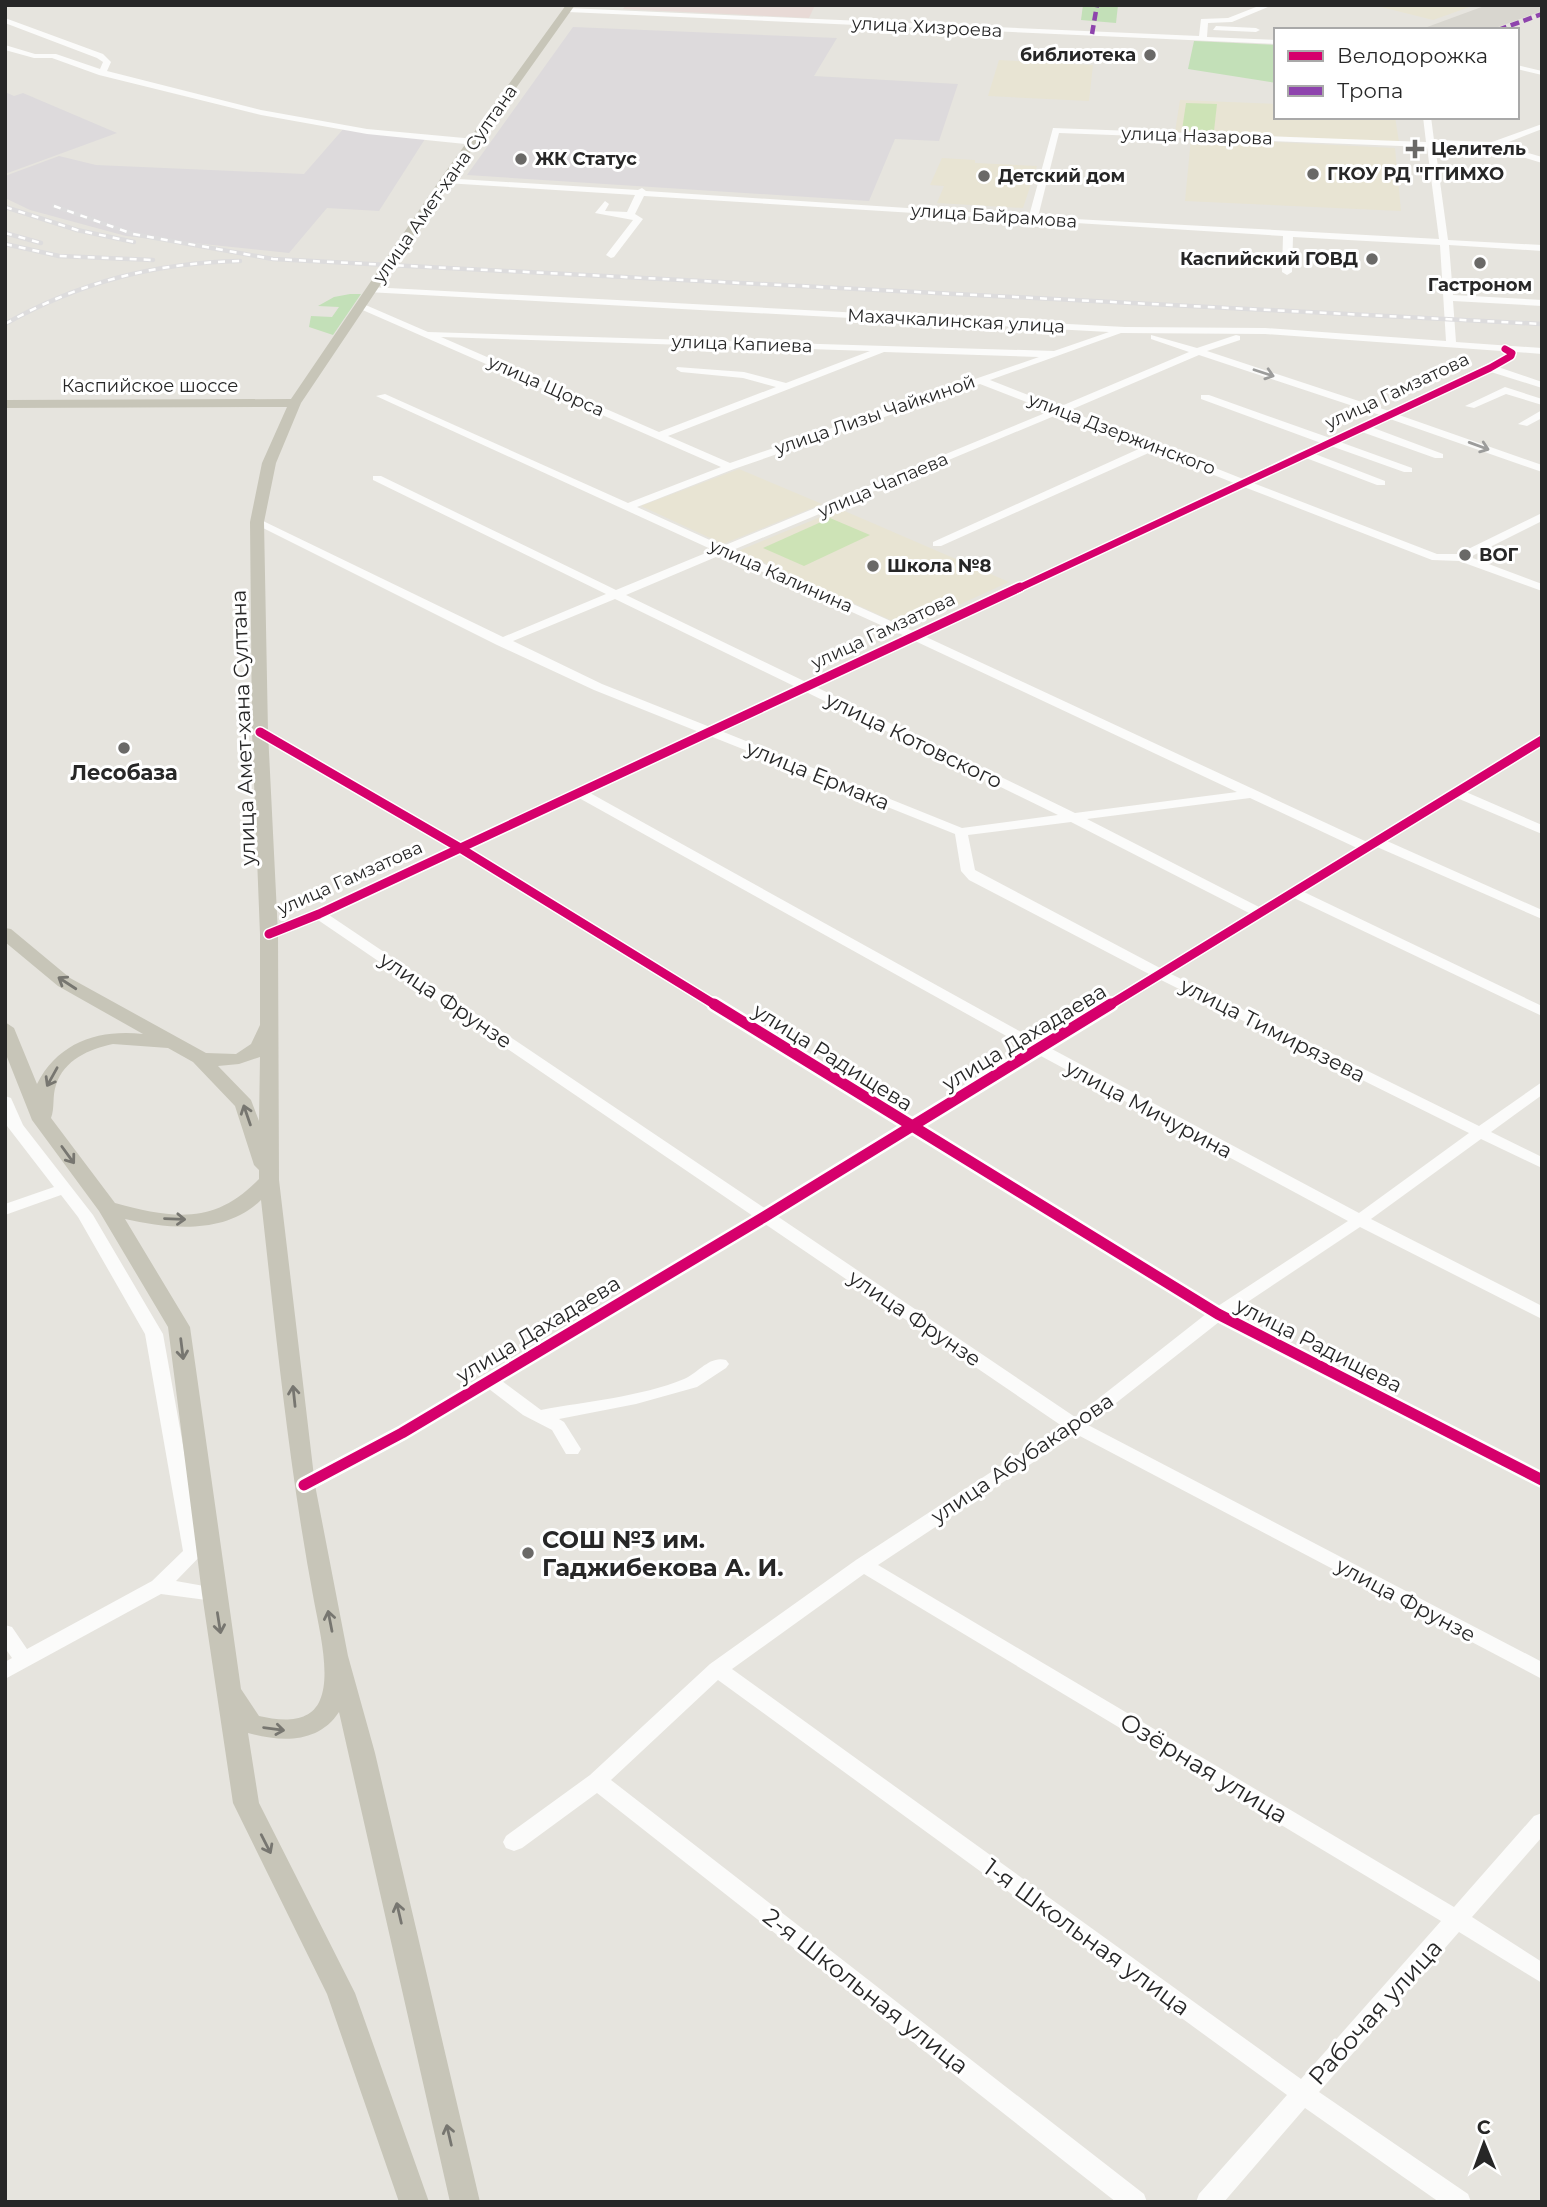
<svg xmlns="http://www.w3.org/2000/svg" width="1547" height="2207" font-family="Montserrat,sans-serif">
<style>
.industrial{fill:#dddadc}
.education{fill:#e8e4d3}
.medical{fill:#e8dad6}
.green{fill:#c3e0b8}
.pitch{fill:#cde3b6}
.plaza{fill:#d8d6cf}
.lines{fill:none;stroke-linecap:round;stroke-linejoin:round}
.minor{fill:#fbfbfa;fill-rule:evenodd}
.major{fill:#c7c5b8;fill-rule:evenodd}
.rail-casing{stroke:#dddcdd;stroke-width:4.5}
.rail{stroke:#fff;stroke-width:2.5;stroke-dasharray:7;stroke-linecap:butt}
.quiet{stroke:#8e44ad;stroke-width:4.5;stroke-dasharray:9 4.5;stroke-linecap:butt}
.cycleway-far2-casing{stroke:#fff;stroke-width:10}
.cycleway-far1-casing{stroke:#fff;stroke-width:12}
.cycleway-casing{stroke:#fff;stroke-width:16}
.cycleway-far2{stroke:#d6006c;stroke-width:7}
.cycleway-far1{stroke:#d6006c;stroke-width:9}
.cycleway{stroke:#d6006c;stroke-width:11}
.oneway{stroke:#9c9c9b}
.oneway2{stroke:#777670}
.poi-dot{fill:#6a6967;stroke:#fff;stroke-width:2.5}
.labels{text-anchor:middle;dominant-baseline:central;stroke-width:6;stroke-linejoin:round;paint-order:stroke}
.far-street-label{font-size:18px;fill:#272727;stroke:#fff}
.far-poi-label{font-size:18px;font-weight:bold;fill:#272727;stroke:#fff;text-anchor:start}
.street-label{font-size:21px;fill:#272727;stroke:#fff}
.poi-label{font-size:21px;font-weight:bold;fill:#272727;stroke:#fff}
.near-poi-label{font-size:24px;font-weight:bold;fill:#272727;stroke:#fff;text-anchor:start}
.near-street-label{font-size:24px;fill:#272727;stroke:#fff}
</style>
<rect width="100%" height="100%" fill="#e6e4de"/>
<g class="industrial">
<polygon points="573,27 837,38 814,76 958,84 939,141 895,139 869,201 467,175"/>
<polygon points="5,92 14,96 23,93 117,133 5,174"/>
<polygon points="345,127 425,139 379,211 327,208 289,253 126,236 30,210 5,198 5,176 59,156 96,165 304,174"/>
</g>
<g class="education">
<polygon points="1373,5 1475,5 1433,20"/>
<polygon points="999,60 1093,65 1089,101 988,96"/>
<polygon points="1180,100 1276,104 1276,117 1395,117 1399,142 1175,132"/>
<polygon points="1191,138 1395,148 1401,211 1185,201"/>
<polygon points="942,158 975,160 975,163 1037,166 1023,208 937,203 944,186 930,185"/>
<polygon points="739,469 822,504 723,544 641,506"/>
<polygon points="840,509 1009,582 908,628 738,551"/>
</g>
<polygon class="medical" points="626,5 815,5 809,18 623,9"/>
<g class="green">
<polygon points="1083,5 1118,5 1116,23 1081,20"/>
<polygon points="1194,41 1276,45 1276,83 1188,69"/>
<polygon points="350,294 361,294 333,335 309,327 311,316 332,317 339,307 318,306 334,297"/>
</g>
<g class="pitch">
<polygon points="1186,103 1217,104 1214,131 1182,130"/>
<polygon points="830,518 870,535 804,566 763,548"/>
</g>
<polygon class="plaza" points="1487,5 1542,5 1542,11 1490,30 1419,30"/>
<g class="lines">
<g class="minor">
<polygon points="1251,5 1268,7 1232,22 1208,23 1207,37 1276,40 1276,44 568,12 564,10 568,8 1199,36 1201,19 1228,18 1256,7"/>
<polygon points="5,18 103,54 111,62 107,71 261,110 367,129 475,139 479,142 475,145 367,134 261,115 99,75 52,58 34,58 5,50 5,45 35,54 56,54 100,69 103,62 97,58 5,23"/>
<polygon points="1216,26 1256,28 1260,30 1256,32 1213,30"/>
<polygon points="1517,65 1542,71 1542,75 1517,69"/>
<path d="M1423,117H1431L1434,140L1492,142L1542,124V129L1501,145L1542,157V163L1492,148L1435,145L1448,240L1542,245V251L1449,245L1453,295L1542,300V306L1453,301L1456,342L1542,348V354L1516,352L1515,358L1498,367L1542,382V388L1491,372L1399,415L1542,465V472L1390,419L1371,427L1443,454V458H1435L1362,432L1340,442L1412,468V472H1404L1331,446L1315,454L1385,481V485H1377L1306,458L1253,483L1437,554H1458L1542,513V521L1470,557L1542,584V591L1459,561L1432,560L1244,487L924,636L1367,842L1542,736V746L1466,792L1542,825V834L1457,798L1387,841L1542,910V919L1377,847L1304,892L1542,1006V1016L1294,898L1171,974L1479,1126L1542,1082V1095L1491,1132L1542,1157V1168L1481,1139L1371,1219L1542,1306V1319L1360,1227L1231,1313L1542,1472V1487L1219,1322L1088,1425L1542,1662V1679L1076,1434L878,1565L1454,1907L1534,1816L1542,1813V1837L1472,1917L1542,1962V1983L1459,1932L1319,2092L1468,2194L1471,2202H1439L1305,2108L1224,2202H1196L1199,2194L1287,2095L718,1680L611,1780L1144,2194L1147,2202H1116L597,1793L522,1848L514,1851L506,1848L503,1842L506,1836L590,1775L710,1664L856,1560L1062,1426L765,1224L502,1381L541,1410C588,1401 640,1397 684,1379C698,1373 710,1355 726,1360L729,1364L726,1368L697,1387L636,1404L559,1419L564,1422L581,1449L578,1454H566L552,1430L523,1415L489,1389L408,1438L311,1490H297L295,1485L297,1480L396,1428L753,1216L318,920L274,937H264L262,934L450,848L255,735V729H265L461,843L699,732L594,690L497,645L251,522L261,520L503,637L606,594L373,480V476H381L616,590L713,550L376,396L385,394L628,503L721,467L358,308L356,306L361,303L428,332L1054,351L1109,332L367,292V288L370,287L1125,327L1265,328L1446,341L1440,245L1293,237L1292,272L1287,275L1282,272L1283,236L644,196L635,214L643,219L614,257L611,258L606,255L633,220L595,213L605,201L609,204L605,211L627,212L635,195L445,183L441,180L442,178L638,190L642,188L646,191L1029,216L1053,128L1426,142ZM1059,133L1427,147L1439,239L1038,217ZM1121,333L1265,334L1501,351L1507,354L1389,411L1207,351L1240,340V336L1236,335L1197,348L1151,335V339L1189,352L1059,407L990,380ZM441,337L870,351L786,383L744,372L677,367L676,369L681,372L743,378L776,387L659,432ZM884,352L1039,357L730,463L668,436ZM1199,355L1380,415L1330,438L1209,395H1201V399L1321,443L1299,451L1243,479L1160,446L1159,444L1068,411ZM980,384L1050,411L723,546L637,507L734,469ZM1059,414L1143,447L933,542V546H941L1153,451L1234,483L915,632L733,550ZM723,554L905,636L806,682L626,595ZM615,599L796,687L710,727L602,684L513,641ZM915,641L1237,792L1075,813L816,687ZM806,692L1058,815L962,828L721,731ZM710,736L955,834L961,871L969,880L1149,974L1039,1042L590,793ZM579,798L1028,1048L912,1119L471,849ZM1250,798L1357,848L1259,907L1087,819ZM1071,822L1249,913L1160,968L975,870L968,835ZM460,854L901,1126L766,1209L329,915ZM1161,980L1469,1133L1359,1213L1050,1048ZM1039,1055L1348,1221L1218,1306L924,1126ZM912,1133L1206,1314L1075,1417L777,1216ZM864,1574L1441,1921L1301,2079L732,1669Z"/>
<polygon points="1505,387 1542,399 1542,405 1506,394 1474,408 1465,406"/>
<polygon points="1542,410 1542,418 1527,426 1518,424"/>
<polygon points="5,1096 11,1098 23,1125 93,1215 163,1334 200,1540 206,1542 209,1547 176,1581 221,1589 224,1594 221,1599 214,1601 161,1594 5,1679 5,1662 12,1658 5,1648 5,1625 12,1627 27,1649 152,1581 183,1551 145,1334 78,1217 61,1195 5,1215 5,1204 54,1187 7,1126"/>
</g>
<path class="major" d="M566,5H575L450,181L301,403L276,463L264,522L268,732L278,934L279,1180L315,1485L348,1656L375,1753L480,2202H450L339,1712C318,1744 281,1742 248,1733L259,1803L355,1993L429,2202H399L327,1994L233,1803L202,1594L168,1327L99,1211L32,1120L5,1052V1022L14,1028L37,1084C58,1042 99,1029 143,1034L58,986L5,942V928L11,929L70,978L206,1053L236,1054L251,1044L260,1025V934L252,732L250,522L262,463L287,407L5,408V400L291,399L441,178ZM113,1044L168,1048L193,1062L235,1106L254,1165L259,1170V1179C215,1225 174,1219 115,1203L51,1118C55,1108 52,1096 56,1085C64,1060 89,1049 113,1044ZM260,1057L259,1121L251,1100L218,1066L239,1064ZM261,1200C276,1335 289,1468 314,1601C319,1628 331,1675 320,1700C310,1724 281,1721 259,1716L241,1689L190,1327L125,1219C170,1229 225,1235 261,1200Z"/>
<g class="rail-casing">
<g id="rail">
<polyline points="54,206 133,234 273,259 1542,324"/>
<polyline points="5,207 77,230 134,242"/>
<polyline points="5,233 41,243"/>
<polyline points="5,244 59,256 153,260"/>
<path d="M5,324C80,282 154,263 240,261"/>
</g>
</g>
<use href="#rail" class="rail"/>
<g class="quiet">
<polyline points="1498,30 1542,14"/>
<polyline points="1092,34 1097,5"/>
</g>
<g class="cycleway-far2-casing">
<polyline id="cycleway-far2" points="1017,589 1490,368 1511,356 1512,353 1505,349"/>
</g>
<g class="cycleway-far1-casing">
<g id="cycleway-far1">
<polyline points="260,732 460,848 717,1006"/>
<polyline points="269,934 319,914 1020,587"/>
<polyline points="1108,1006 1542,740"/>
</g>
</g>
<g class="cycleway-casing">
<g id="cycleway">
<polyline points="714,1004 1218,1314 1542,1480"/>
<polyline points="304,1485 402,1433 764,1217 1111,1004"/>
</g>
</g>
<use href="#cycleway-far2" class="cycleway-far2"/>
<use href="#cycleway-far1" class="cycleway-far1"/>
<use href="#cycleway" class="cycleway"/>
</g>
<defs><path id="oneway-shaft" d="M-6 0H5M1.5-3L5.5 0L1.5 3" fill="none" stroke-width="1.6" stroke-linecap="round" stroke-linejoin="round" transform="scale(1.75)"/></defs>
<g class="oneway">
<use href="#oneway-shaft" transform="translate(1264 373) rotate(18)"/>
<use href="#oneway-shaft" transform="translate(1479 446) rotate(20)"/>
</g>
<g class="oneway2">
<use href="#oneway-shaft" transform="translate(67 983) rotate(-147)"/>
<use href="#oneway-shaft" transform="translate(52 1077) rotate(119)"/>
<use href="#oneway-shaft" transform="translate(247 1115) rotate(-109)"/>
<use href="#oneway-shaft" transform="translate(68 1155) rotate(54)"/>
<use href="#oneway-shaft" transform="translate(175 1219) rotate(2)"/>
<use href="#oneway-shaft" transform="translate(182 1349) rotate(83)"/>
<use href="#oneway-shaft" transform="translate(294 1396) rotate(-96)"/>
<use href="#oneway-shaft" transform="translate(330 1621) rotate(-101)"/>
<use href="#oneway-shaft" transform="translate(219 1623) rotate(81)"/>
<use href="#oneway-shaft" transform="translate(274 1729) rotate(8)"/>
<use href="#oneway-shaft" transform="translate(266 1844) rotate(63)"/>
<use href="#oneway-shaft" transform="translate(399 1913) rotate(-103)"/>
<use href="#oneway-shaft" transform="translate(449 2135) rotate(-103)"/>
</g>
<g class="poi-dot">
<circle cx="1150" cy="55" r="7"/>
<path d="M1411.5 138.5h7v7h7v7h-7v7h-7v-7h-7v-7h7z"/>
<circle cx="521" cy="159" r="7"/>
<circle cx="1313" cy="174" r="7"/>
<circle cx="984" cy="176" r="7"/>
<circle cx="1372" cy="259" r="7"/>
<circle cx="1480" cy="263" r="7"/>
<circle cx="1465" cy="555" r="7"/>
<circle cx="873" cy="566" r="7"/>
<circle cx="124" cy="748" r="7"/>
<circle cx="528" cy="1553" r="7"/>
</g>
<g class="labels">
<g class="far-street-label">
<text transform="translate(927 27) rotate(3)">улица Хизроева</text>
<text transform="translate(1197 136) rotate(2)">улица Назарова</text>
<text transform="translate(445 184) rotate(-55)">улица Амет-хана Султана</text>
<text transform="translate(994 216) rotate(4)">улица Байрамова</text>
<text transform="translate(956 321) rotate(3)">Махачкалинская улица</text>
<text transform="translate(742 344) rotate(2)">улица Капиева</text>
<text x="150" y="386">Каспийское шоссе</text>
<text transform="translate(546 386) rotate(24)">улица Щорса</text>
<text transform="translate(1397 391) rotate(-25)">улица Гамзатова</text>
<text transform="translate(875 415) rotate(-19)">улица Лизы Чайкиной</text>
<text transform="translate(1122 434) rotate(21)">улица Дзержинского</text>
<text transform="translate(883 485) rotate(-23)">улица Чапаева</text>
<text transform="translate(781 576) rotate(24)">улица Калинина</text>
<text transform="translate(883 631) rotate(-25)">улица Гамзатова</text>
<text transform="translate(350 878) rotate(-24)">улица Гамзатова</text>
</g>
<g class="far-poi-label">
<text x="1136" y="55" text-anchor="end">библиотека</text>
<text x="1431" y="149">Целитель</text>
<text x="535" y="159">ЖК Статус</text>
<text x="1327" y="174">ГКОУ РД "ГГИМХО</text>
<text x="998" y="176">Детский дом</text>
<text x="1358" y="259" text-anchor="end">Каспийский ГОВД</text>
<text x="1480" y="285" text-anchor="middle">Гастроном</text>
<text x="1479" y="555">ВОГ</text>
<text x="887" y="566">Школа №8</text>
</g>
<g class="street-label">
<text transform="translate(243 728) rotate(-92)">улица Амет-хана Султана</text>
<text transform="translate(914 740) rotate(26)">улица Котовского</text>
<text transform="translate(818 775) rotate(22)">улица Ермака</text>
<text transform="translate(446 1000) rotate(34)">улица Фрунзе</text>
<text transform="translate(1273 1030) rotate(27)">улица Тимирязева</text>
<text transform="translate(1024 1037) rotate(-31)">улица Дахадаева</text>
<text transform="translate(833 1057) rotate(32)">улица Радищева</text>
<text transform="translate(1149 1109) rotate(28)">улица Мичурина</text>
<text transform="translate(915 1318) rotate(34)">улица Фрунзе</text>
<text transform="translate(538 1329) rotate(-31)">улица Дахадаева</text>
<text transform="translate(1319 1345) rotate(27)">улица Радищева</text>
<text transform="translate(1022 1458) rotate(-34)">улица Абубакарова</text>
<text transform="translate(1406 1600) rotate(28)">улица Фрунзе</text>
</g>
<g class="poi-label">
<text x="124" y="772">Лесобаза</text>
</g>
<g class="near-poi-label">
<text x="542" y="1539">СОШ №3 им.<tspan x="542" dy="28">Гаджибекова А. И.</tspan></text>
</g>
<g class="near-street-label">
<text transform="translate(1204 1768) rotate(31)">Озёрная улица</text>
<text transform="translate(1087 1937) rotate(36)">1-я Школьная улица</text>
<text transform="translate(866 1991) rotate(38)">2-я Школьная улица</text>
<text transform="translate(1375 2012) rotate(-48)">Рабочая улица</text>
</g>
</g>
<rect width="1547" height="2207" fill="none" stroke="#272727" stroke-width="14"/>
<rect x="1274" y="28" width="245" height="91" fill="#ffffff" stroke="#a9a9a9" stroke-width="2"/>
<rect x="1288" y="51" width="35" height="10" fill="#d6006c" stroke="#a9a9a9" stroke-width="2"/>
<text x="1337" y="63" font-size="21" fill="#272727">Велодорожка</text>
<rect x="1288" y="86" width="35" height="10" fill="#8e44ad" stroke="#a9a9a9" stroke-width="2"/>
<text x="1337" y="98" font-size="21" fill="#272727">Тропа</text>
<g transform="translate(1484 2144) rotate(359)" stroke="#ffffff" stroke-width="5" paint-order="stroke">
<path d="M0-5L12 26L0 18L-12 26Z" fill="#272727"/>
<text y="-10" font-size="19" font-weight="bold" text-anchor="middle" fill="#272727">С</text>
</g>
</svg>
